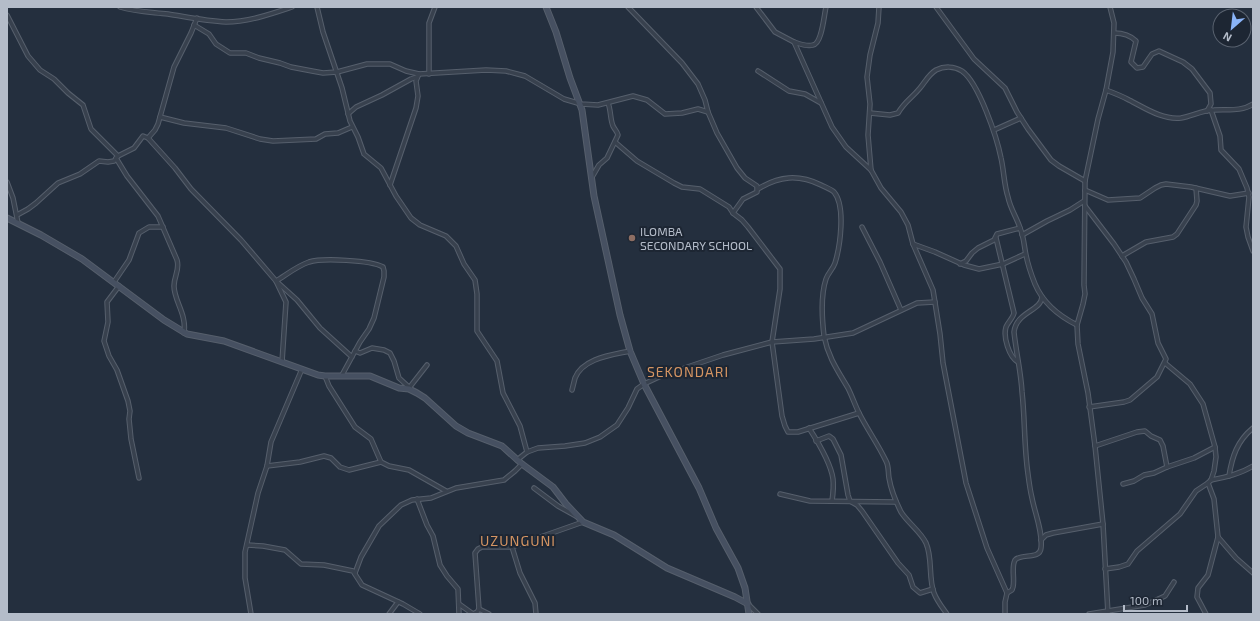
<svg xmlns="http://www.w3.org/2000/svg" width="1260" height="621" font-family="'Exo 2',sans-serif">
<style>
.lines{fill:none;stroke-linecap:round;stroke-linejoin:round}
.street-casing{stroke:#565f6c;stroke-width:5.5}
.secondary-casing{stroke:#565f6c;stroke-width:7}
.street{stroke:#38414e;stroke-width:3.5}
.secondary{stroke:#465061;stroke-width:5}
.education-dot{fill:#8d6e63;stroke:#1d2633;stroke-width:1.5}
.labels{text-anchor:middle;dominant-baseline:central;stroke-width:4;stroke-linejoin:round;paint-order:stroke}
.poi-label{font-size:12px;fill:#b4bcc9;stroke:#1d2633;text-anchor:start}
.quarter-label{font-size:14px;letter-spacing:1px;fill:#d59563;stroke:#1d2633}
</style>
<rect width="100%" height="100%" fill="#242f3e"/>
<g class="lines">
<g class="street-casing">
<g id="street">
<path d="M120,7C136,12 151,12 168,14C187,17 206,21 226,22C248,22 271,14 292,7"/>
<polyline points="317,7 323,32 342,88 350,121 358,137 364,154 381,168 396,196 411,218 420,225 446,236 456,246 464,264 475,280 477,294 477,331 497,361 503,393 520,426 527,452"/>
<polyline points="628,7 682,63 698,84 705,100 708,112 717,133 737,168 745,178 757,186 757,192 743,199 733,213"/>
<polyline points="756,7 775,32 794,42 832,127 846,147 871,170 881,188 901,212 908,225 913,244 933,290 940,334 943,363 966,483 987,548 1007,593 1005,602 1005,614"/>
<polyline points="936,7 974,59 1005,88 1017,112 1028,129 1051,160 1059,166 1085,181"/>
<polyline points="7,15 28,56 40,70 54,79 68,93 83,105 91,129 118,156"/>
<polyline points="194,25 209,34 216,44 230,53 246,53 259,58 280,63 291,67 312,71 323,73 337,72 367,64 390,64 406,71 419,74 486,70 506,71 525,76 564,99 581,104 598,105 633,96 647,100 665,114 682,113 698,109 708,112"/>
<path d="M1114,33C1122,33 1130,35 1136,41L1131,62L1137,68L1143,67L1152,54L1159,51L1183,62L1192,69L1210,93L1211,104L1207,111"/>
<path d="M794,42C800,44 807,47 813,45C822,44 824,15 826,7"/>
<polyline points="758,71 789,91 805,94 821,103"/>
<polyline points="429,74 429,23 435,7"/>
<path d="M1106,90C1114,93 1122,96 1129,100C1145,108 1162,120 1181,118C1192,116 1203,110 1214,110C1227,109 1241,112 1253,104"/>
<polyline points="1211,110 1220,136 1221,150 1239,169 1247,188 1249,197 1246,227 1248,237 1253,251"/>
<path d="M870,113L890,115L898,113C905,101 912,98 920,88C925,82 929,74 936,70C944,66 954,66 962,71C979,83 997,138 1001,158C1004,171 1004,185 1008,197C1010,208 1017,218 1020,228C1024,237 1024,246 1026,255C1028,265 1031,274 1035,284C1043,303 1059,316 1077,325"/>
<polyline points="348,114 356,107 382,95 411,79 417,77"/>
<polyline points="160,117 184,123 226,128 260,139 273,141 316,139 325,134 338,133 352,127"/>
<polyline points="994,130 1021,118"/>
<polyline points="148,138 175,168 191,189 241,240 276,281 286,302 282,362"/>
<polyline points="615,142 637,161 674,183 682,187 700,189 729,207 733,213 742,220 748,227 780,269 780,289 772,342 782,416 785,426 788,432 798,432 859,413"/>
<path d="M116,158L127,176L158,216L177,260C180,270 174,276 174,286C174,301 187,314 184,333"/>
<polyline points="871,170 868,135 870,104 867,77 870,55 878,23 879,7"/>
<path d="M592,177L599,165L607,158L618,135C617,131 615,130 613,126C610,119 611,110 608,103"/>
<polyline points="7,182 13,198 18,223"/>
<polyline points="390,185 416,108 418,96 416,81 419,74"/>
<path d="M758,189C779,176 798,174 821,185C825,187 831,189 834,192C846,206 840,247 835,263C833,269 828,273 826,279C820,297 822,319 824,336C828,357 838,371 848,388C852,396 855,405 859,413C867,429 878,444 886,461C889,466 888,473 889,478C891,490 896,502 901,512C908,523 921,532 926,543C933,559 928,577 934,593C937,601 942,607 947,614"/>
<polyline points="1085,190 1108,200 1140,198 1155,188 1161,185 1166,184 1191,187 1230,196 1249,193"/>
<polyline points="1085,206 1114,244 1126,262 1134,279 1142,298 1152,314 1158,343 1166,359 1157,377 1130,400 1124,402 1089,407"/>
<polyline points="17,215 28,209 36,203 58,183 80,174 99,161 108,162 114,161 118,156 134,148 143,136 148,138 155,130 158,124 174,67 191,33 197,18"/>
<polyline points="862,227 880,262 901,310"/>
<polyline points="1022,235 1047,221 1070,210 1084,201"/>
<path d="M996,238L1014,313C1013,318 1008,322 1006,327C1003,337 1009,357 1018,362"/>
<polyline points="913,244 935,252 964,265 979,269 1003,264 1025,254"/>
<polyline points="1122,256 1146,242 1173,237 1177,234 1196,205 1197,201 1196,188"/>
<polyline points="960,264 966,261 972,253 978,248 994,240 997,234 1020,228"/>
<polyline points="114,282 129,260 139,233 149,227 163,227"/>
<polyline points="119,286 107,302 108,322 104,341 109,356 117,370 128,401 130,411 129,419 131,439 139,478"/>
<polyline points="355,351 360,353 372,348 384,350 390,353 394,361 399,378 411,389"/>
<path d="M342,375L360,342L369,329L374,318L384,277V271L383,267C371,260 322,258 309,262C297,266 286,275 276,281L297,300L320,328L352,357"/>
<polyline points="325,376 329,386 355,427 371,439 381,462 389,466 409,470 446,491"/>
<polyline points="409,388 427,365"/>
<path d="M572,390C573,386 574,382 575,378C583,358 612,355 630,351"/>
<path d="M809,428C818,442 831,464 833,479C834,487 833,494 832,501"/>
<polyline points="816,441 829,436 833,439 841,455 848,495 850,501 857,505 862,511 898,563 909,575 913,587 920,593 933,589"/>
<polyline points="1095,446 1137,432 1145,431 1151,436 1160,440 1163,446 1167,467"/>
<polyline points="517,460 527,452 538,448 565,446 585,443 600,437 617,425 628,408 637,389 644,384 661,376 723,355 772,342 814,339 853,333 917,303 935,302"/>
<polyline points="267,466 300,462 324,456 331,458 340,467 349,470 381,462"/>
<path d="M1229,476C1232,457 1237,441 1253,428"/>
<path d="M1211,480C1226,477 1240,474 1253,466"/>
<polyline points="1123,484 1134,481 1144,475 1154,473 1167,467 1194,458 1215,447"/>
<polyline points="534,488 558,506 576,516"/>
<polyline points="780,494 810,501 896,502"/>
<polyline points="417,499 427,525 433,536 440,565 447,576 458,589 459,614"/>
<polyline points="1218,537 1236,558 1253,573"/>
<polyline points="1041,540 1046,535 1053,533 1103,524"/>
<polyline points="247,545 263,546 285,550 301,564 324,565 353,571 362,585 403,604 420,614"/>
<polyline points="512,547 520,573 535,603 536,614"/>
<polyline points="1105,569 1119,567 1128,564 1137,551 1180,514 1196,491 1208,483 1211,480 1214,471 1216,457 1215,447 1203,404 1190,384 1165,363"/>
<polyline points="355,573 361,557 379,526 401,505 412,500 431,498 456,488 504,480 515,471 522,464"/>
<path d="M1007,593L1012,590L1013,587C1015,579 1011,567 1015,560C1021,553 1040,560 1041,548C1043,532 1035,514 1032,498C1030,490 1029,482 1028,474C1024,447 1025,419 1022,392C1021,372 1016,352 1014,332C1016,312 1041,311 1042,297"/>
<polyline points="459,604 473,614 477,612 479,609 475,553 478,549 482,547 512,547 583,522"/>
<polyline points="748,604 758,614"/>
<polyline points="479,609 489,614"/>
<polyline points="251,614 245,578 245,552 258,493 267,466 271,442 302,369"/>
<polyline points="389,614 398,602"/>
<polyline points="1089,614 1145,605 1165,596 1174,582"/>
<polyline points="1108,614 1103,524 1095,446 1088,393 1078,344 1077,325 1083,304 1085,294 1084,285 1085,181 1098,119 1106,90 1113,52 1114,23 1110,7"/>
<polyline points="1206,614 1197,597 1198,588 1208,575 1218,537 1214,499 1208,483"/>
</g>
</g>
<g class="secondary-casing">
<g id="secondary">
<polyline points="546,7 556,32 570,78 582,110 594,196 620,315 630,351 644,384 699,488 716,528 738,568 745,588 749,614"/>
<polyline points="7,218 41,235 82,259 164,320 187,334 224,341 318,375 325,376 370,376 399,388 409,389 417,393 425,398 456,426 468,433 502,446 522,464 553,487 566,504 583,522 614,535 667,568 735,597 748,604"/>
</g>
</g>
<use href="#street" class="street"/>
<use href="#secondary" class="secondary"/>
</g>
<circle class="education-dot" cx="632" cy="238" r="4"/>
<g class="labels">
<g class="poi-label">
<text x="640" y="231">ILOMBA<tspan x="640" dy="14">SECONDARY SCHOOL</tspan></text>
</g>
<g class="quarter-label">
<text x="688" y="371">SEKONDARI</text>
<text x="518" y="540">UZUNGUNI</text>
</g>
</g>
<rect width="1260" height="621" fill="none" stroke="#b4bcc9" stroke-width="16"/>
<g transform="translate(1232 28) rotate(208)"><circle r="19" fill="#1d2633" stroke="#59626f"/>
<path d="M0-3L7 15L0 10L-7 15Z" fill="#8ab4f8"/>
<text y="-6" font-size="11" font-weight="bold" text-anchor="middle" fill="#b4bcc9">N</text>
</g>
<path d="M1124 605v6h63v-6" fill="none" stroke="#b4bcc9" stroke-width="2"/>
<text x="1130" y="605" font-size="12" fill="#b4bcc9" stroke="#1d2633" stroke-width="3" paint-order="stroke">100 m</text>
</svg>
